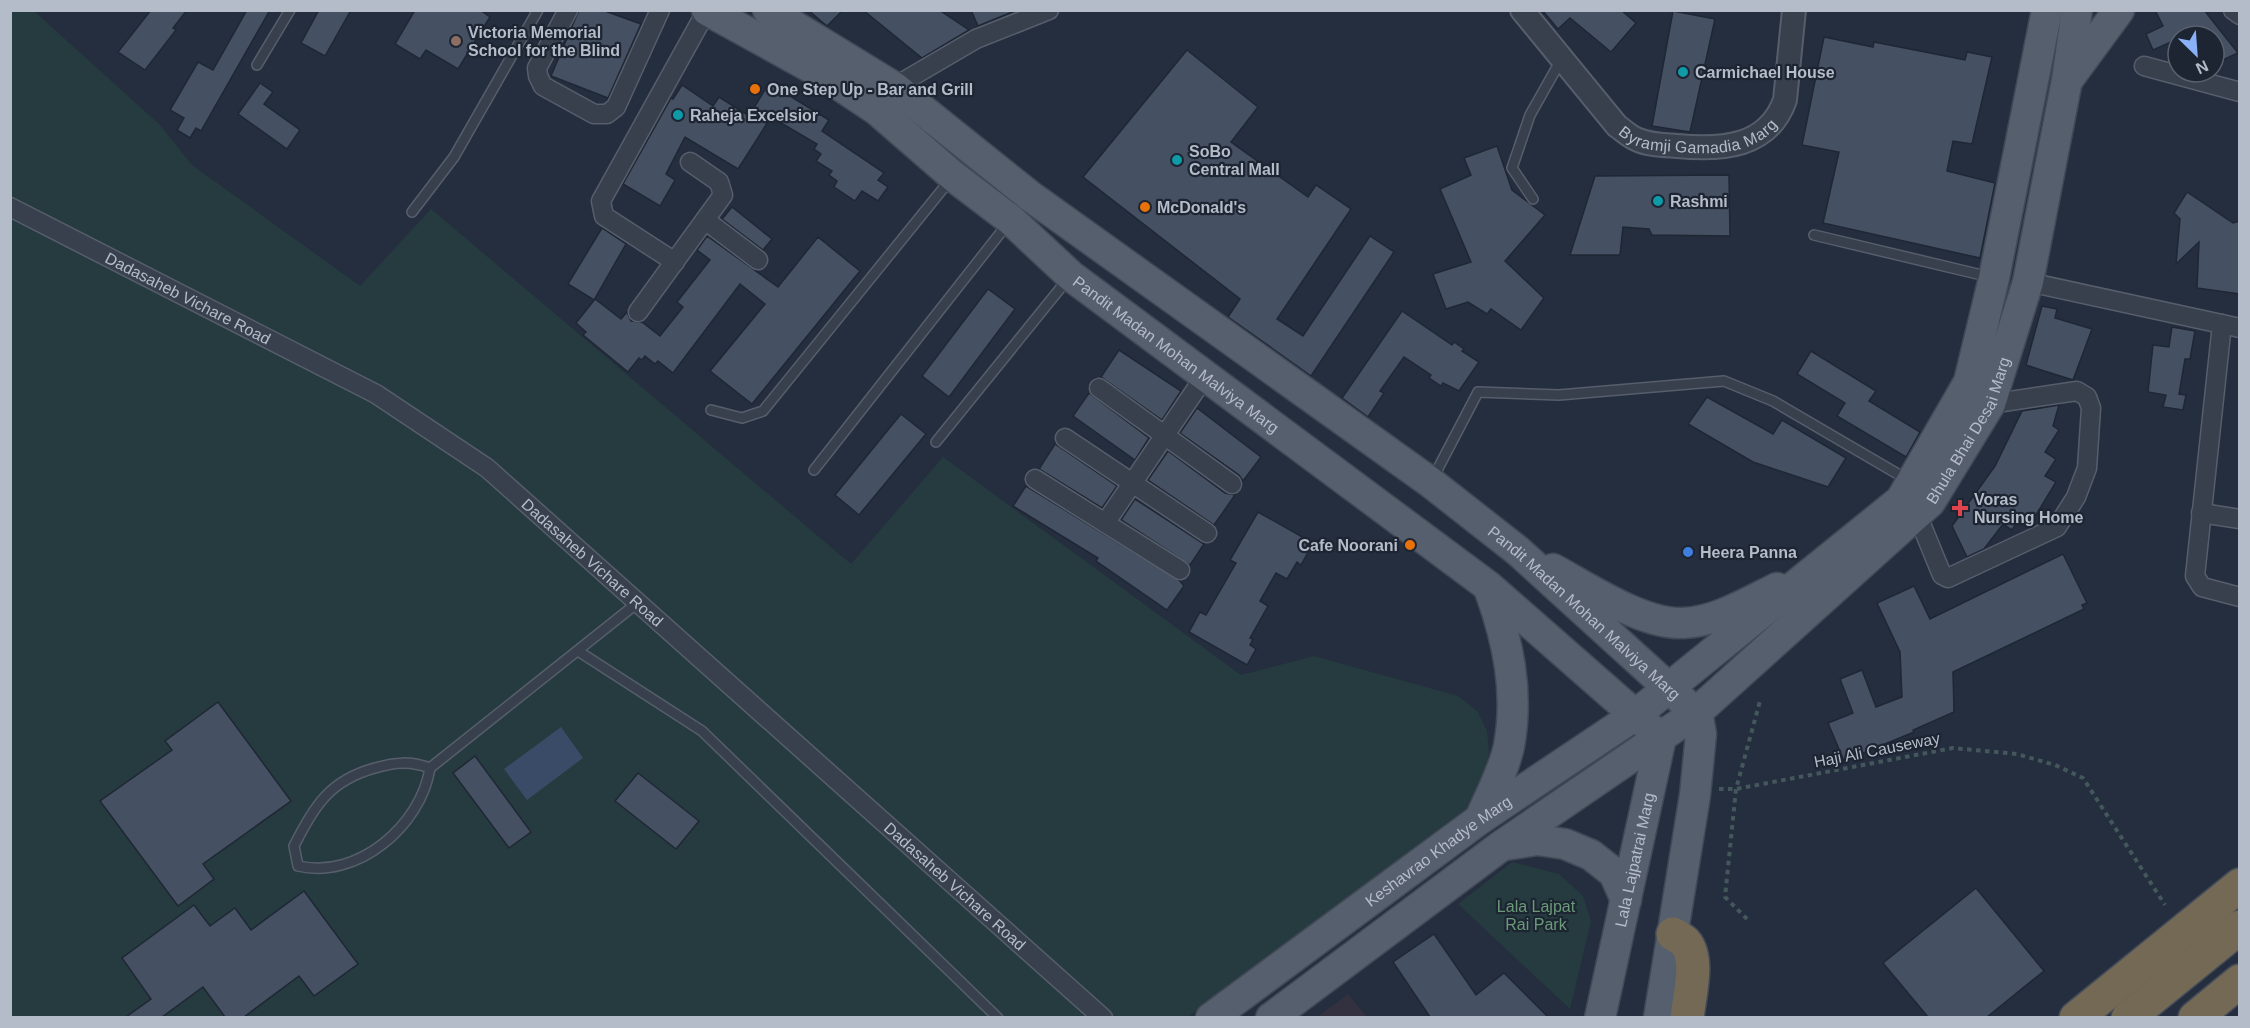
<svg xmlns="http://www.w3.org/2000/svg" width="2250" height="1028" font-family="Helvetica,sans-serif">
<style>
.medical{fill:#33303f}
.green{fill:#263b3f}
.water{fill:#394b67}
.building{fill:#455062;stroke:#1f2735;stroke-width:1.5}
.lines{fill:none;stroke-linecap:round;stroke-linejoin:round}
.service-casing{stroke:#565e6c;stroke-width:12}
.minor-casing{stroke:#565e6c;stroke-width:21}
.tertiary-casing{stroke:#565e6c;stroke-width:26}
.primary-casing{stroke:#414957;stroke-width:33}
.motorway-casing{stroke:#434b59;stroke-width:36}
.path{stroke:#44585c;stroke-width:4;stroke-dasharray:4.5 4.5;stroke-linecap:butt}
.service{stroke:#38404e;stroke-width:9}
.minor{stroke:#38404e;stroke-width:18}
.tertiary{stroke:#38404e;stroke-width:22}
.primary{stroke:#565f6e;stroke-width:30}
.motorway{stroke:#746955;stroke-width:33}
.education-dot{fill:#8d6e63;stroke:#1d2533;stroke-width:2}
.culture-dot{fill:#0f9aa8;stroke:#1d2533;stroke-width:2}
.food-dot{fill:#e8710a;stroke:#1d2533;stroke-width:2}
.health-dot{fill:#e0444e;stroke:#1d2533;stroke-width:2}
.shop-dot{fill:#3f7fe0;stroke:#1d2533;stroke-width:2}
.labels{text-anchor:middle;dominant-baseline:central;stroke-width:4.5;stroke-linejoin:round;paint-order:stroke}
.poi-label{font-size:16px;font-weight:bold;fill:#b4bbc9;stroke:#1d2533;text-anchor:start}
.street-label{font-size:16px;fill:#b4bbc9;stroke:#1d2533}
.park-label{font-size:16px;fill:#6b9a78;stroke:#1d2533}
</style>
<rect width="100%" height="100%" fill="#242e3e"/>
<polygon class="medical" points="1348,994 1367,1017 1317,1017"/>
<g class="green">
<polygon points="11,11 34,11 160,125 192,165 360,286 431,209 851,564 943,457 1241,675 1314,656 1458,696 1478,712 1487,731 1489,753 1484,781 1468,807 1188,1017 11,1017"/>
<polygon points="1512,862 1559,874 1583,896 1591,921 1570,1009 1458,904"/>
</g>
<polygon class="water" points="561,727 583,758 527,800 504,769"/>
<g class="building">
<polygon points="151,10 187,10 173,28 176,30 145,70 118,52"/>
<polygon points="247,10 270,10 201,131 196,128 190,138 177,130 184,118 170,110 198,62 213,70"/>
<polygon points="319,10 351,10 325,56 301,43"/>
<polygon points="415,10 480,10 490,17 458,69 426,50 420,59 395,44"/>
<polygon points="579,10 602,10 641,24 608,98 551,76"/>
<polygon points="808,10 843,10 827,26"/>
<polygon points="863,10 939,10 969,30 922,58"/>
<polygon points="971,10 1017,10 978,26"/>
<polygon points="1542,10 1621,10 1636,23 1611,52 1570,18 1558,29"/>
<polygon points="2155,10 2204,10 2238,53 2214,64 2214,36 2178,36 2178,39 2153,50 2146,34 2163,26"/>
<polygon points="1673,11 1715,19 1690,132 1652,126"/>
<polygon points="1824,37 1873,47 1874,42 1965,60 1967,52 1992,57 1972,144 1953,141 1947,171 1995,183 1980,258 1823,223 1839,152 1802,145"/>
<polygon points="1187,50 1258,107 1231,142 1308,197 1316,185 1351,209 1277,319 1303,336 1370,236 1394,252 1311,376 1228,317 1240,299 1083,177"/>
<polygon points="260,83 273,92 264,104 300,130 287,149 238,114"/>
<polygon points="769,83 829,120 822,131 884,173 878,180 888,187 878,201 862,191 855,201 834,187 837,181 829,175 832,171 816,161 821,154 814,149 817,144 771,117 738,169 685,137 666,174 675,180 660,206 623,184 671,98 673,99 682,85 713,106 719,97 749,116"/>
<polygon points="1497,146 1512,190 1545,215 1505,261 1544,298 1521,330 1491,309 1487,314 1468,302 1446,309 1433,274 1471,262 1440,189 1471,175 1464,158"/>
<polygon points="1729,175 1730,236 1652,235 1649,229 1623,227 1620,255 1570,255 1595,176"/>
<polygon points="2187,192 2233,223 2240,221 2240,294 2197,288 2199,242 2176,264 2180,219 2174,213"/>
<polygon points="732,207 772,239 763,250 722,219"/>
<polygon points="602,228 626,244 594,300 568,284"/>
<polygon points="707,236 778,287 818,237 860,271 752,404 710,371 765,304 740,284 673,373 658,361 655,364 645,356 642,360 639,358 628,372 583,335 586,332 576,323 595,299 621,319 627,312 631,321 642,322 660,336 683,307 677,302 710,260 697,250"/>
<polygon points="988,289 1015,309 949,397 922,376"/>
<polygon points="2042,306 2057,309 2055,318 2092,329 2073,380 2026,365"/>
<polygon points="1402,311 1452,345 1454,342 1464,349 1462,351 1479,362 1459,391 1443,383 1441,386 1429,378 1431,375 1404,357 1380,391 1384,393 1368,417 1342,398"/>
<polygon points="2172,327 2195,331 2190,359 2185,359 2179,394 2186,395 2183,410 2163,407 2166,395 2148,392 2153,345 2169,347"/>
<polygon points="1119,350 1181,391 1162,420 1101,377"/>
<polygon points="1811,351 1876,391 1869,401 1920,432 1906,457 1837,416 1845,403 1797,374"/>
<polygon points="1089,393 1149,438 1135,460 1073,416"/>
<polygon points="1707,397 1773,434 1782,420 1846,458 1828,487 1753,462 1688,424"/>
<polygon points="2059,405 2053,426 2059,430 2045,452 2056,459 2045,476 2056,482 2033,520 2022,514 2012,530 2003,524 1984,549 1967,557 1952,526 1995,466 2022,411"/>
<polygon points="1197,408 1261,457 1243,481 1239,475 1180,433"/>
<polygon points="901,414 926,434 859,515 835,495"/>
<polygon points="1055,444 1117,486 1102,508 1039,469"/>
<polygon points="1168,451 1225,493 1235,495 1214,525 1148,480"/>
<polygon points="1026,486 1180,581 1184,586 1167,610 1096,561 1098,558 1013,506"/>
<polygon points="1135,499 1204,544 1190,565 1121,520"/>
<polygon points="1258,512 1313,543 1301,565 1297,562 1287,579 1276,573 1260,601 1268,606 1250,638 1253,639 1250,645 1256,649 1247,665 1189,632 1200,612 1206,615 1236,563 1230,560"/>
<polygon points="2063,554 2087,603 2082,605 2084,609 1953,672 1954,712 1913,730 1914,732 1844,761 1828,723 1853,713 1840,679 1862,670 1876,707 1902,697 1900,652 1877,603 1914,586 1930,619"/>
<polygon points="218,702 291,801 203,864 214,879 178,906 100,801 172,750 165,741"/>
<polygon points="475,756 531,832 509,848 453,773"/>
<polygon points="638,773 699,821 676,849 615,801"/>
<polygon points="1976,888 2044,971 1987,1017 1928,1017 1883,963"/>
<polygon points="304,891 358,964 314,996 299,976 244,1017 225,1017 203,987 162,1017 126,1017 151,999 122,958 194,905 210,926 235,908 251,930"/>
<polygon points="1434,934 1476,995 1504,973 1548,1017 1430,1017 1393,962"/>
</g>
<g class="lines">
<g class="service-casing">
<g id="service">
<polyline points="257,65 290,10"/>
<polyline points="1533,199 1512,168 1530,115 1561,60"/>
<polyline points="412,212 454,157 538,10"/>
<polyline points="1814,235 1990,277"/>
<polyline points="711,410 742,418 763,411 950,180"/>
<polyline points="936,442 1067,280"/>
<polyline points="814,470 1009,222"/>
<polyline points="1433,478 1478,392 1559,395 1724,381 1773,401 1908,480"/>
<polyline points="578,651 702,731 998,1018"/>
<path d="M430,768C410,761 396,762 375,768C330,780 314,806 294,846L298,866C357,880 421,826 430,768L636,604"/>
</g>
</g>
<g class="minor-casing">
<g id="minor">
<polyline points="568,10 537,68 538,76 543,86 594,114 607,114 616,107 660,10"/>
<polyline points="2233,10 2240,15"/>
<polyline points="2144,66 2240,92"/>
<polyline points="889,94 894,87 976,39 1049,10"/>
<path id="s1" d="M10,207L376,394L487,468L1103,1018"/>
<polyline points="705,220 758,260"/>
<polyline points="675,262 604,216 601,201 707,10"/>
<polyline points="2028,282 2240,328"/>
<polyline points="638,312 723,195 719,182 690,162"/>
<polyline points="2222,324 2195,576 2202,587 2240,597"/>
<polyline points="1099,388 1232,484"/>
<polyline points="1065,438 1207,533"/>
<polyline points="1035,479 1180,570"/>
<polyline points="2201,513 2240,519"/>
<polyline points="1917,514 1942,575 1948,578 2057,527 2076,497 2087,468 2091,408 2087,397 2077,391 1990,404"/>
<polyline points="1106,522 1205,376"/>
</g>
</g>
<g class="tertiary-casing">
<g id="tertiary">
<path id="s2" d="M1522,10L1617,126C1623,130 1629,136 1636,139C1648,145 1664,145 1677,146C1721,150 1768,148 1785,100L1794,10"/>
</g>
</g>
<g class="primary-casing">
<g id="primary">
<path id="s3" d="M707,10L823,74L877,110L953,176L1011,220L1071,276L1488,586L1650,728"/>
<path id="s4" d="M768,10L894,87L1030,196L1430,482L1518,551L1683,701"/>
<polyline points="2069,78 2119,10"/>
<path d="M1553,569C1588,588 1643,625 1683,623C1716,622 1748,602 1777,588"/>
<path d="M1480,819C1490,796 1504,770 1509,746C1519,692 1508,641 1490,591"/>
<polyline points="1505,845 1537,840 1565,844 1591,855 1614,873 1626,900"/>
<path id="s5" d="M1211,1018L1480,819L1634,716L1901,500L1969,382L1994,278L2047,10"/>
<path id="s6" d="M1271,1018L1501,846L1697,712L1930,502L1990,404L2028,282L2067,80L2077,10"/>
<path id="s7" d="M1600,1018L1661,737"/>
<polyline points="1659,1018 1695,795 1701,734 1697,712"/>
</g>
</g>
<g class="motorway-casing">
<g id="motorway">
<path d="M1673,934C1676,936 1682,939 1685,942C1700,959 1689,997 1687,1018"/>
<polyline points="2076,1018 2240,885"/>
<polyline points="2128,1018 2240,927"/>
<polyline points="2195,1018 2240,981"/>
</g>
</g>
<g class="path">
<polyline points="1719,789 1736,789 1953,748 2017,754 2055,765 2083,778 2165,905"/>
<polyline points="1747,919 1725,897 1736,789 1760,701"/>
</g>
<use href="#service" class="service"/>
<use href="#minor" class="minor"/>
<use href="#tertiary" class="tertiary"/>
<use href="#primary" class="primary"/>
<use href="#motorway" class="motorway"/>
</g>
<circle class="education-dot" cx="456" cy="41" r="6"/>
<g class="culture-dot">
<circle cx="1683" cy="72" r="6"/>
<circle cx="678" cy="115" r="6"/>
<circle cx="1177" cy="160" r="6"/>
<circle cx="1658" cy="201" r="6"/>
</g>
<g class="food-dot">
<circle cx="755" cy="89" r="6"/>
<circle cx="1145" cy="207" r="6"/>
<circle cx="1410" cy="545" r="6"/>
</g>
<path class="health-dot" d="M1957 499h6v6h6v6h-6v6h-6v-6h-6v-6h6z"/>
<circle class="shop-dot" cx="1688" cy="552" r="6"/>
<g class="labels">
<g class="poi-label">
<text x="468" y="32">Victoria Memorial<tspan x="468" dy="18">School for the Blind</tspan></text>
<text x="1695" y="72">Carmichael House</text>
<text x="767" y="89">One Step Up - Bar and Grill</text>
<text x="690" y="115">Raheja Excelsior</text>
<text x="1189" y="151">SoBo<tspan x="1189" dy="18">Central Mall</tspan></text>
<text x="1670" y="201">Rashmi</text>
<text x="1157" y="207">McDonald's</text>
<text x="1974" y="499">Voras<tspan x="1974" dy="18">Nursing Home</tspan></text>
<text x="1398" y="545" text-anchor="end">Cafe Noorani</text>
<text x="1700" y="552">Heera Panna</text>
</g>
<g class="street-label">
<text stroke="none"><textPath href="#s2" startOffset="237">Byramji Gamadia Marg</textPath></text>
<text stroke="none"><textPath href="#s1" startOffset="200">Dadasaheb Vichare Road</textPath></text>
<text stroke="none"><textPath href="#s3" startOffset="584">Pandit Madan Mohan Malviya Marg</textPath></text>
<text stroke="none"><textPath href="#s6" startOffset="920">Bhula Bhai Desai Marg</textPath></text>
<text stroke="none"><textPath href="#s1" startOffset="686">Dadasaheb Vichare Road</textPath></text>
<text stroke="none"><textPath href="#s4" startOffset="1016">Pandit Madan Mohan Malviya Marg</textPath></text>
<text transform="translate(1877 750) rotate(-11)">Haji Ali Causeway</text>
<text stroke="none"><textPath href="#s5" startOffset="282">Keshavrao Khadye Marg</textPath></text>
<text stroke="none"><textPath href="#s7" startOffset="162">Lala Lajpatrai Marg</textPath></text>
<text stroke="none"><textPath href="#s1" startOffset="1172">Dadasaheb Vichare Road</textPath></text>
</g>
<g class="park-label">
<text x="1536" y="906">Lala Lajpat<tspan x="1536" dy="18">Rai Park</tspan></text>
</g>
</g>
<rect width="2250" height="1028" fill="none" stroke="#b4bbc9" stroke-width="24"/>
<g transform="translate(2196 54) rotate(155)"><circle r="28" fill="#1d2533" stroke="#59616f" stroke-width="1.5"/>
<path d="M0-4.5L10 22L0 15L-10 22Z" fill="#8ab0f8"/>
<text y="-9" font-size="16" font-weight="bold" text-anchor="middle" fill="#b4bbc9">N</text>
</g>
</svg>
